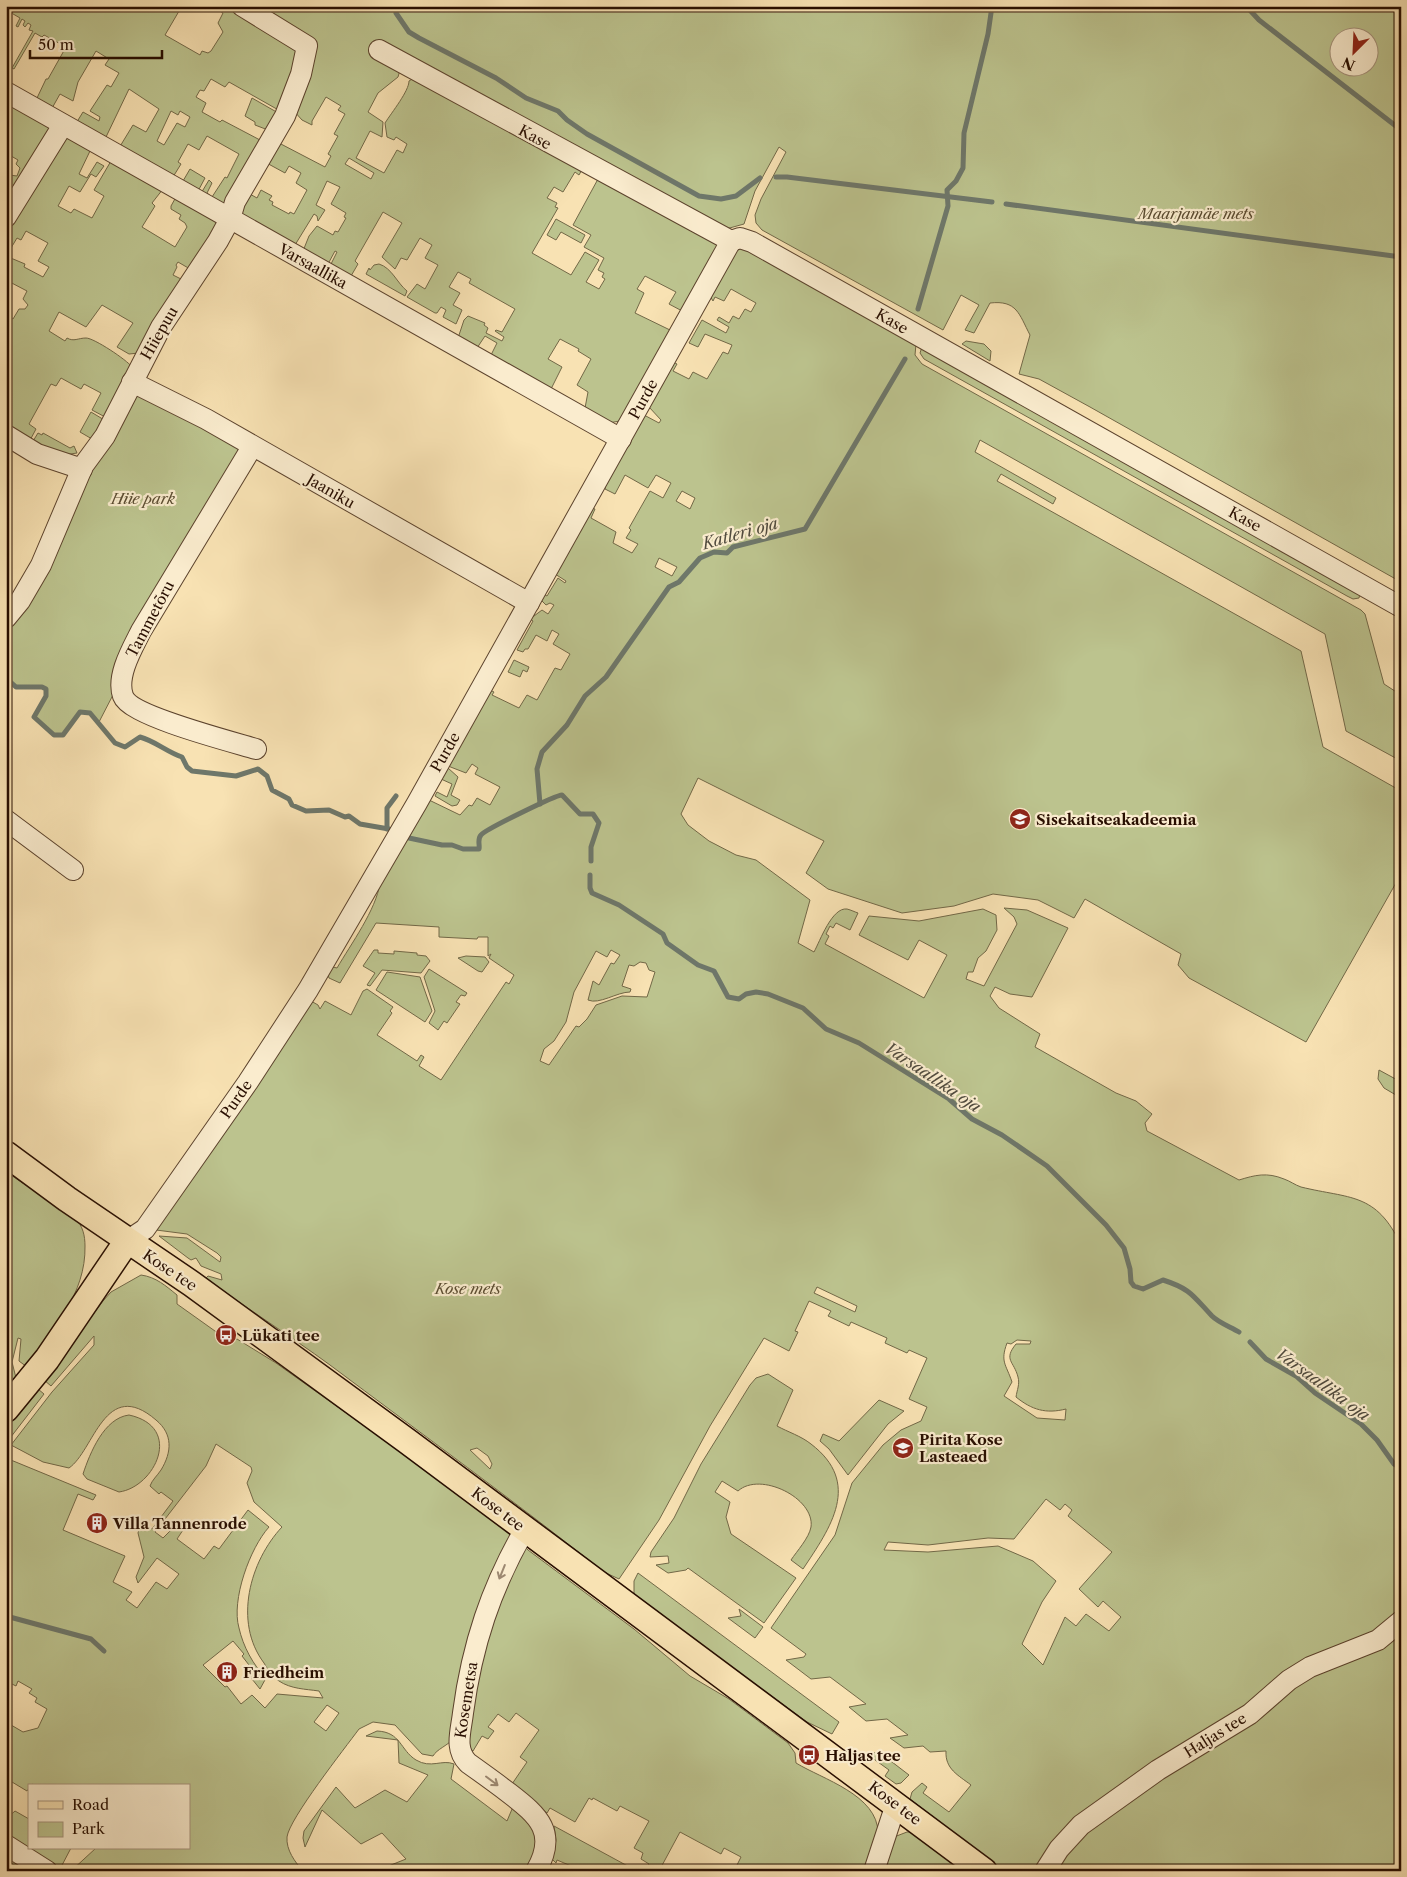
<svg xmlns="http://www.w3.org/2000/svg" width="1407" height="1877" font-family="'Libre Caslon Text',serif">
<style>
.green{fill:#bcc38e;stroke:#726847;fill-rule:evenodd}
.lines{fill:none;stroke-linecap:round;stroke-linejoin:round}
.stream{stroke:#6e776a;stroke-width:5}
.minor-casing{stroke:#5c432d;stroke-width:22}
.major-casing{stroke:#280e00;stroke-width:28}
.minor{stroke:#faecce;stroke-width:20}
.major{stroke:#f8e2b3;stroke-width:25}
.oneway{stroke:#9c8871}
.labels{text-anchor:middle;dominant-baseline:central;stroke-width:4.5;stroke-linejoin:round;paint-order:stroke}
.street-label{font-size:15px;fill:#280e00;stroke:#faecce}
.park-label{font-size:15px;font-style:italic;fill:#5c4d32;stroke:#faecce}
.poi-label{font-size:15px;font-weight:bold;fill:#280e00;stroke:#faecce;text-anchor:start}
.water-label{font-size:16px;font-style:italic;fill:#514b3e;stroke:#faecce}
</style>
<rect width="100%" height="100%" fill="#f8e2b3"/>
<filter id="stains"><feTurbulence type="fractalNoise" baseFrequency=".004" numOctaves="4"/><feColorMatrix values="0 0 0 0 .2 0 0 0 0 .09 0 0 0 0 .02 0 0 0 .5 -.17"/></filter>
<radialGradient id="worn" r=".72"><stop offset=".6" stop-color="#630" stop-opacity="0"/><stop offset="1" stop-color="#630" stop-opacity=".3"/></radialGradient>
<g class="green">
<path d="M6,6H182L165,35L200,55L202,51L208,53L211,51L223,32L218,23L223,13L211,6H230L300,47L282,112L229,82L225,87L211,79L204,91L200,90L196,97L206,103L202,112L220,122L222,120L260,140L230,201L222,205L200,195L209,180L212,183L207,193L212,197L225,177L227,178L239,154L207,136L199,150L188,144L178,162L181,164L173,177L119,148L133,125L146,132L159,109L129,89L106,137L75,125L83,112L99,121L100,117L90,111L107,85L111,87L119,73L105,65L109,59L96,51L78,82L73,101L60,94L51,110L37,98L46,79H48L66,47L44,35L42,37L35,33L14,69L12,68L33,31L29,30L31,25L28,23L25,27L23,25L25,21L22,19L18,27L16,26L20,18L8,11ZM171,111L178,115L180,111L190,117L185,127L177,123L164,145L157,141Z"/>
<path d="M252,6H1401V582L1090,407L1039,379L1019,374L1030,335C1019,314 1017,300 990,303L974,333L965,330L979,305L961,295L943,330L762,230L756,223L755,215L761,199L786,152L779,147L755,191L744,224L726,229L400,70L398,77L378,93L368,112L383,122L382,137L370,131L356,158L384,173L397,150L403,153L407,144L396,137L394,140L387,137L385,123C392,112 409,91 409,81L414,78L584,166L579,175L575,172L563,192L554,187L547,198L557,203L555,207L558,208L532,253L571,275L585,252L599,260L586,282L599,289L605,279L602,277L604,273L598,270L604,258L584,247L591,235L573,225L598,179L714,239L719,247L684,312L669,304L676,292L645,276L637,289L644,293L635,313L670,330L620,421L608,423L585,408L588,392L577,385L591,359L578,351L579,349L560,339L548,359L562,367L551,389L491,355L497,343L485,336L477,348L458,338L464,320L468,316L485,323L484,325L488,328L486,333L502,341L504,337L495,331L496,330L502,332L515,309L469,283L471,279L458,272L449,287L460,293L453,305L462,310L456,324L443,317L446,310L441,307L437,313H435L407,297L417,284L425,289L438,265L425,258L432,245L420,238L407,260L401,258L395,269L382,257L402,223L383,212L355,261L358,264L351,276L330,266L337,252L335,251L328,264L303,251L309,236L317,226L333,235L335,231L338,232L346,218L344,217L346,213L331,204L340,187L327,181L316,205L325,210L318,221L317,216L314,214L295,245L241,216L248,193L257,198L261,190L272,196L269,200L273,202L272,205L289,214L290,212L294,214L307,190L296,183L301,173L289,166L285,173L263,161L279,143L325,167L331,156L328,154L338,136L334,134L345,114L338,110L341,106L326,97L312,121V125L302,120L294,111L308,63ZM1340,38H1370V68H1340ZM349,158L374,173L371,179L345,164Z"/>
<polygon points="252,98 280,114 268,130 255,125 255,122 245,116"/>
<polygon points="6,100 51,128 18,191 6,184 9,175 17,176 20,168 16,164 18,160 6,153"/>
<path d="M66,136L90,151L79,174L87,178L97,162L104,166L96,177L91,174L80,192L69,186L58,206L71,213L74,209L92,218L104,196L94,190L111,161L163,189L152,203L155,206L142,227L175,247L187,227L185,223L179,219L181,215L171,209V206L176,197L218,222L190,269L178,262L176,265L177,267L173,275L185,281L139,353L129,354L117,347L133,323L102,305L86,327L59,312L49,331L65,341L67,338C74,342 78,338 86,338C94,338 127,360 132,367L107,418L92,410L101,393L84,384L81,389L61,378L56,386L51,384L29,424L36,429L28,444L6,429V316L13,319L19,309H25L28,305L23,299L27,291L6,280L9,276L6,273V256L25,264L24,267L43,277L49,267L38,261L48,243L26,231L21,240L17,238L11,248L7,246L6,226Z"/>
<polygon points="190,169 205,178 197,193 183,181"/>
<polygon points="556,219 585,235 581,243 561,232 556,240 547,235"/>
<path d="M742,248L916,344L915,355L922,364L1361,610L1365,614L1384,684L1401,695V761L1346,731L1325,634L980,440L975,452L1056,498L1053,504L1001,474L997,481L1301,651L1323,747L1401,791V874L1306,1042L1189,978L1178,965L1181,954L1085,899L1074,918L1038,900L993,894L954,906L902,913L828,889L806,873L824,841L698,778L681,814L688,825L709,841L736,855L756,860L810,900L798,943L814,952C820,941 832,907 847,909C851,910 855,912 858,913L850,930L836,923L833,928L830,926L826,934L829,936L825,944L924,998L947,955L919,940L908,960L859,935L869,916L919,921L983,909L996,915L997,930L986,951L978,958L973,972H968L966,979L984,986L1017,924L1014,917L1004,908L1027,910L1068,928L1032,997L1010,994L995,987L990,996L999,1008L1040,1034L1035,1047L1116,1093L1136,1101L1152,1114L1145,1123L1147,1131L1239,1180C1255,1175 1267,1172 1284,1179C1290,1181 1295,1185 1301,1187C1350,1199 1376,1192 1401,1245V1871H1004L910,1799L912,1792L922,1783L927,1787L923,1793L949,1812L971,1785C958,1775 945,1769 946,1751L930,1752L923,1746L904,1748L890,1738L908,1735L887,1719L866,1721L849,1707L866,1704L830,1677L811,1679L786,1660L804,1657L806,1654L771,1628L835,1535L852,1483L883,1445L901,1430L921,1421L927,1407L909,1399L927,1358L909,1350L907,1353L885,1343L887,1338L851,1322L849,1326L828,1316L831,1311L809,1301L795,1331L798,1332L789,1351L764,1338L710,1426L659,1520L619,1579L604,1572C514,1501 422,1434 330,1365C289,1335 247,1309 206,1278L208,1276L222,1280L221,1274L201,1266L196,1258L191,1260L188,1258L159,1236L187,1238L220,1262L221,1257L217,1253L187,1234L156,1230L311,1001L318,1005L320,1009L325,1001L351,1015L363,991L367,989L393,1007L390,1011L392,1013L377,1035L417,1061L421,1055L424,1057L419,1066L441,1080L506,982L509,984L514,975L489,958L491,954L488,956V937H478L477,939L439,937V927L376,923L340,983L329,978L328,975L333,967L337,968C351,944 376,910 380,883L429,800L460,815L469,805L472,806L477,798L490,805L500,787L475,774L478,768L472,764L466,773L448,766L490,690L494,692L492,695L519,708L527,695L537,700L555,668L561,670L570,654L553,644L559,634L552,630L547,641L536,635L528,649H525L523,652L517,650L533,621L530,619L542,610L548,614L554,605L550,603L546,605L541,600L543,594L547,596L558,578L565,583L566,581L555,574L592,508L595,509L591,518L616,532L613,543L632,553L638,544L626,538L631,530L629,528L650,491L663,498L671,483L656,475L648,488L625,475L615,494L605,489L606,484L644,415L659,423L661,420L649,407L673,362L677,364L673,371L689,379L693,372L707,379L723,352L728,354L732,345L705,334L698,347L689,343L702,320L726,333L729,327L717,320L719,317L729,323L733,316L739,319L745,309L751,312L756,303L731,289L724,301L715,297L713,301L710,296L736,251ZM682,491L695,498L690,509L676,501ZM659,558L677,567L672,576L655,567ZM611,950L620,955L614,964L611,963L599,985L593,981L588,1000C599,1005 617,992 630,992L631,989L622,986L629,965L634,966L640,962L646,963L649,970L655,972L647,997L622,996L596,1005L587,1019L579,1027L576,1026L549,1065L540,1061L544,1049L554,1041L566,1022L574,992L596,951L607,957ZM817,1287L857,1306L855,1312L814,1293ZM1017,1340L1031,1341L1030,1344H1016C1003,1360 1014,1361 1018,1377C1020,1384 1017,1390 1016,1397C1032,1410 1046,1414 1066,1409L1065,1420L1037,1418L1004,1396L1012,1382C1006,1364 1000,1362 1007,1343L1011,1344ZM477,1448L488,1456L492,1464L490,1469L470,1450ZM1046,1499L1060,1510L1065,1504L1072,1510L1068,1516L1112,1552L1079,1589L1098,1607L1103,1601L1121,1617L1109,1631L1086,1614L1076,1626L1065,1617L1043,1665L1022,1644L1042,1602L1056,1581L1033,1561L998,1546L928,1552L884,1550L888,1542L928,1545L988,1538L1014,1539Z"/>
<path d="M379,264C392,268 397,283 407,291L405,296L366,274L369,268L370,270L374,265Z"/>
<polygon points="966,341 984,344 991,351 990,361 962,344"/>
<polygon points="922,347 1360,594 1359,598 1353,599 1347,596 924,359 920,353"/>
<polygon points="136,396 146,396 239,449 239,451 99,722 93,714 82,711 73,719 63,735 58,736 43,727 34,717 46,696 46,689 42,687 16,687 6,678 6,628 12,622 87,475"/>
<polygon points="91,412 106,421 92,439 80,432"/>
<polygon points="38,433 42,435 43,433 70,448 74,446 77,453 64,455 30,446"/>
<polygon points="514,660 529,667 527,672 523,670 520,677 508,672"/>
<polygon points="448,768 458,777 451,795 460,800 457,805 452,806 435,796 437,792 447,797 452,784 441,779"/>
<polygon points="374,950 378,950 378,953 394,954 394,951 417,953 417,955 426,956 430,961 421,973 382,970 370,986 367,985 375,973 363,966"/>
<polygon points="466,956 485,957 489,962 482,972 478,971 458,958"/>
<polygon points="429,969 467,993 465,996 461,995 456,1002 460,1004 447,1023 444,1021 438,1030 429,1023 435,1011 424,977"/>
<polygon points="387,972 420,977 432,1011 425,1022 376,990"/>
<polygon points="1379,1070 1401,1082 1401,1098 1384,1088 1378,1079"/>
<path d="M6,1171C28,1189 55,1199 75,1218C83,1226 85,1236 85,1246C86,1294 53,1329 27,1367L19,1361L21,1339L18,1338L12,1362L16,1378L6,1390Z"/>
<path d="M141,1275C156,1277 166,1286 177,1295V1304L229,1341L237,1339L276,1363L495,1519L528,1550L634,1629L690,1676L729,1699L788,1743L795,1753L796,1763C822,1779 878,1795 878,1833C879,1845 872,1859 869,1871H734L741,1857L724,1848L721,1854L680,1832L659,1871H645L649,1864L641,1859L643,1853L634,1848L649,1821L620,1806L617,1811L593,1798L592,1800L589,1798L575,1822L550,1808L547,1813L512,1784L527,1762L520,1757L539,1730L516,1713L509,1722L498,1714L488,1727L494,1731L488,1739L482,1736L473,1751L453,1739C447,1746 437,1749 433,1756L422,1754L395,1725L373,1722L359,1729C345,1748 289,1819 287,1837C286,1850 295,1862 303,1871H71L96,1848H189V1786H35L32,1784L27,1791L12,1782L6,1791V1722L23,1732L38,1728L47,1709L35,1702L37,1698L29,1693L32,1689L18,1681L16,1686L6,1681V1458L96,1495L93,1500L78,1494L63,1530L125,1556L113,1582L132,1592L126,1600L137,1608L156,1582L167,1589L179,1574L157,1558L138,1583L136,1577L144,1557L138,1533L141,1522L152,1529L173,1501L161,1492L159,1494L150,1486C152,1480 157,1476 161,1470C172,1452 173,1434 156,1420C105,1376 94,1451 69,1468L43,1462L11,1445L52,1392L94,1345V1336L51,1386L44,1380L103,1301L111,1292ZM216,1444L251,1467L252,1471L247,1483L254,1502L282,1527C250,1561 233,1622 264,1663C268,1670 272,1676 279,1681C291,1689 305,1689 319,1691L323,1698L277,1694L265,1708L252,1695L241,1704L227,1686L225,1687L203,1665L233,1641L244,1654L242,1656L249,1665L244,1669L260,1689L266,1678C253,1665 243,1646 239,1628C231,1600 250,1548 269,1527L248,1510L219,1549L214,1546L204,1559L177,1539L187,1524L181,1520L163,1538L155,1532L206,1466ZM327,1705L339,1713L326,1731L314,1722Z"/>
<path d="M768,1374L793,1390L777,1426C788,1432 801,1436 811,1444C862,1483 831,1527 803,1569L791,1560C797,1551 809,1538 811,1527C815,1498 760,1471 738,1491L722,1481L715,1492L730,1502L726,1517L731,1534L796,1578L764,1623L688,1568L686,1570L668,1573L656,1565L669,1563L668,1556L650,1557L651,1552L674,1518L701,1464L750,1385L756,1378Z"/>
<polygon points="38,1389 44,1394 7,1442 6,1427"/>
<polygon points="879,1400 904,1411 888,1424 848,1475 829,1449 820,1441 823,1434 839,1441"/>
<path d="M129,1415C184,1427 155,1487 119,1492L87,1479L83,1474C90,1453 104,1418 129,1415Z"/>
<polygon points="638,1573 839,1722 832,1734 807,1722 634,1596 634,1581"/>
<polygon points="739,1609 763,1627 755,1638 728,1618 741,1616"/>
<path d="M377,1731C401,1732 400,1750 416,1760C431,1769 442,1759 454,1764L451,1779L507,1821L515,1802L541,1834L528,1871H376L406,1859L382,1833L361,1844L322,1810L305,1847L303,1838L304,1831L336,1787L355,1808L385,1790L407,1802L428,1775L399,1763L398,1740L366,1736Z"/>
<polygon points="879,1752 909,1775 901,1783 896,1784 885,1776 889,1770 871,1757 872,1753"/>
<polygon points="15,1811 29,1819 29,1848 71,1848 60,1869 6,1839 6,1819"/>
<polygon points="554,1826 635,1870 583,1871 557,1860 556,1863 552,1859 556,1840"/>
<polygon points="907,1832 912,1832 965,1871 881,1871 894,1837"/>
<polygon points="6,1849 40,1871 6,1871"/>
</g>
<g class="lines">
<g class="stream">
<polyline points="615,6 687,6"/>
<polyline points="1246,6 1259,20 1401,130"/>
<polyline points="396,13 409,32 419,38 496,78 526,98 558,111 567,120 587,134 699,196 721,199 736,196 760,178"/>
<polyline points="776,177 787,177 992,202"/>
<polyline points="1006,204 1401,257"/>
<polyline points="918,309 948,206 947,190 956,181 963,168 964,133 988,34 992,6"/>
<path d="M6,678L16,687H42L46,689V696L34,717L54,735H63L80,712L90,713L115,743L125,747L140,737C155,741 167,752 182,757L187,767L192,771L236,776L258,769L267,776L272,790L289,799L292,805L306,811L329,810L345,817L349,816L360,824L389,829"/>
<polyline points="540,804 537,769 542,752 567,725 585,696 606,677 669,587 679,582 700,558 714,552 727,553 733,547 805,529 905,359"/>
<polyline points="387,829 387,808 396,796"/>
<path d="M409,838L442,845H452L463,849H479C480,845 477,839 481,835C486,829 556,795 562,795L580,814H593L599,823L591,847V861"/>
<path d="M590,875V888L592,893L619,905L663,934L667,943L698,965L714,971L728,997L739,999L746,994L756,992L768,994L803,1008L826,1029L859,1043L949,1099L972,1119L1002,1135L1047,1166L1106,1225L1124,1248L1130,1269L1131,1282L1134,1286L1143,1289L1163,1280C1191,1289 1193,1296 1212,1316C1219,1323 1231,1327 1239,1332"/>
<polyline points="1250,1342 1266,1359 1296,1376 1315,1393 1361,1424 1377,1440 1394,1464 1401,1468"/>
<polyline points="6,1616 91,1639 104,1651"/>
</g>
<g class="minor-casing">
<g id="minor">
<polyline points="379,50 731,241 740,238 752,242 1401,607"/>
<polyline points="6,92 621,439"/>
<polyline points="6,217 63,125"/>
<polyline points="132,382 206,419 529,603"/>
<polyline points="6,435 37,454 82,469"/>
<path d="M252,447L141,631C132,649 116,676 123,696C130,716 233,742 256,749"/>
<polyline points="6,618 20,601 41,565 83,466 105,436 161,327 218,241 230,219 235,202 285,116 301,74 307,46 242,6"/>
<polyline points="6,820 73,870"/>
<polyline points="127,1241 145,1229 248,1082 308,990 417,803 731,241"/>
<path d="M525,1529C491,1588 472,1645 463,1713C461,1731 454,1749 468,1763C482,1773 496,1783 509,1793C539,1816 558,1833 536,1871"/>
<polyline points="6,1845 47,1871"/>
<polyline points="874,1871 896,1804"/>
<polyline points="1045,1871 1059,1849 1081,1825 1158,1770 1250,1714 1289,1680 1310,1667 1378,1640 1401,1621"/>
</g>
</g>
<g class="major-casing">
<g id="major">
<polyline points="6,1154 67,1199 192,1284 407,1441 984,1871"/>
<polyline points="6,1409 47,1359 127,1241"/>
</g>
</g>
<use href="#minor" class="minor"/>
<use href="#major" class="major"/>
</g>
<defs><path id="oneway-shaft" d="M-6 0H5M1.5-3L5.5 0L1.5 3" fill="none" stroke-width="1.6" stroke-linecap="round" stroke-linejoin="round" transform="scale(1.25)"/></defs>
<g class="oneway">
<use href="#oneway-shaft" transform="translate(502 1572) rotate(112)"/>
<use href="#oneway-shaft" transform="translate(492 1781) rotate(37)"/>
</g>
<defs>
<g id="university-disc" transform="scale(1.125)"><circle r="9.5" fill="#8f2418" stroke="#faecce"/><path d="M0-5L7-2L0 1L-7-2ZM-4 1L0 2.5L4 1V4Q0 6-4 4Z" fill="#fff"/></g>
<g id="bus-disc" transform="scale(1.125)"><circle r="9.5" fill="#8f2418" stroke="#faecce"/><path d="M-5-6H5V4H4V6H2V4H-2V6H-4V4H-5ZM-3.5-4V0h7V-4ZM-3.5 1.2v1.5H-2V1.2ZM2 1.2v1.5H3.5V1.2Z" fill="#fff"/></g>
<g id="school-disc" transform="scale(1.125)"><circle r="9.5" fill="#8f2418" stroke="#faecce"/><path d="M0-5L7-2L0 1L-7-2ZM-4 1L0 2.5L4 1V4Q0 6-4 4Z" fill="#fff"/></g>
<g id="building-disc" transform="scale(1.125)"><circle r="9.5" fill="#8f2418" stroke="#faecce"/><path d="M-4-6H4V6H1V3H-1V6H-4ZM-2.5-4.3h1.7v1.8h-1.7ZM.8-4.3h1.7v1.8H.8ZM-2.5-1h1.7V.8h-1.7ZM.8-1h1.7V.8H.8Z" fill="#fff"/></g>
</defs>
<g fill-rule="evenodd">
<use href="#university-disc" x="1020" y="819"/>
<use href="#bus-disc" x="226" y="1335"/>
<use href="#school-disc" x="903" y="1448"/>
<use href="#building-disc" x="97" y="1523"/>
<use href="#building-disc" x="227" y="1672"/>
<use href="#bus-disc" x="809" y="1755"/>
</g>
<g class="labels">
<g class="street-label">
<text transform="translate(535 137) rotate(28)">Kase</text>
<text transform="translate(313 266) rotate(29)">Varsaallika</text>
<text transform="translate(892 321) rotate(30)">Kase</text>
<text transform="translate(159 333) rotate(-60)">Hiiepuu</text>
<text transform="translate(643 399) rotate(-61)">Purde</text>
<text transform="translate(331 491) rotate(30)">Jaaniku</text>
<text transform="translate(1245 519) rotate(29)">Kase</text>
<text transform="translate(150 619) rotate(-62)">Tammetõru</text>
<text transform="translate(445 752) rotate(-60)">Purde</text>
<text transform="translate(236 1099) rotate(-55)">Purde</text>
<text transform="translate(170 1270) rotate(34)">Kose tee</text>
<text transform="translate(498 1509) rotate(37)">Kose tee</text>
<text transform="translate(466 1700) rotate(-81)">Kosemetsa</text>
<text transform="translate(1215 1735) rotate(-32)">Haljas tee</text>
<text transform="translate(895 1803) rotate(37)">Kose tee</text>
</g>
<g class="park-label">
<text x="1196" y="213">Maarjamäe mets</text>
<text x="143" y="498">Hiie park</text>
<text x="468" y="1288">Kose mets</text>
</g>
<g class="poi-label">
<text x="1036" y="819">Sisekaitseakadeemia</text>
<text x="242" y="1335">Lükati tee</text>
<text x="919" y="1439">Pirita Kose<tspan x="919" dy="17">Lasteaed</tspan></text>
<text x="113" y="1523">Villa Tannenrode</text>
<text x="243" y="1672">Friedheim</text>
<text x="825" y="1755">Haljas tee</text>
</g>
<g class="water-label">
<text transform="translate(740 533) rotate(-16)">Katleri oja</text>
<text transform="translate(933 1077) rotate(34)">Varsaallika oja</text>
<text transform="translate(1323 1384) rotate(36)">Varsaallika oja</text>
</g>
</g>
<rect width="1407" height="1877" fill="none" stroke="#f8e2b3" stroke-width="25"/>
<rect x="8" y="8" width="1392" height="1862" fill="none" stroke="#280e00" stroke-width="2.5"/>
<rect x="12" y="12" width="1382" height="1852" fill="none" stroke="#280e00"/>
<rect x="28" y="1784" width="162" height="65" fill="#faecce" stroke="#a6937c"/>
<rect x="38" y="1801" width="25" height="8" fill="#f8e2b3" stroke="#a6937c"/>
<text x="72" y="1810" font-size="15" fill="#280e00">Road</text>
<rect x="38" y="1822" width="25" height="15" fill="#bcc38e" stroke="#a6937c"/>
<text x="72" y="1834" font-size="15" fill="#280e00">Park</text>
<g transform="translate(1354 52) rotate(204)"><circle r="24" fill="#faecce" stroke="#a6937c"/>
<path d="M0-4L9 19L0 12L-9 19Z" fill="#8f2418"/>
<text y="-8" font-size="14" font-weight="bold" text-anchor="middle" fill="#280e00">N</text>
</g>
<path d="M30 50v8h132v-8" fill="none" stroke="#280e00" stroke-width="2.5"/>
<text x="38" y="50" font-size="15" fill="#280e00" stroke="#faecce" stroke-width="4" paint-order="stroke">50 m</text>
<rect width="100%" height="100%" filter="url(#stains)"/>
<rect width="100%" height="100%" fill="url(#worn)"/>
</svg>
